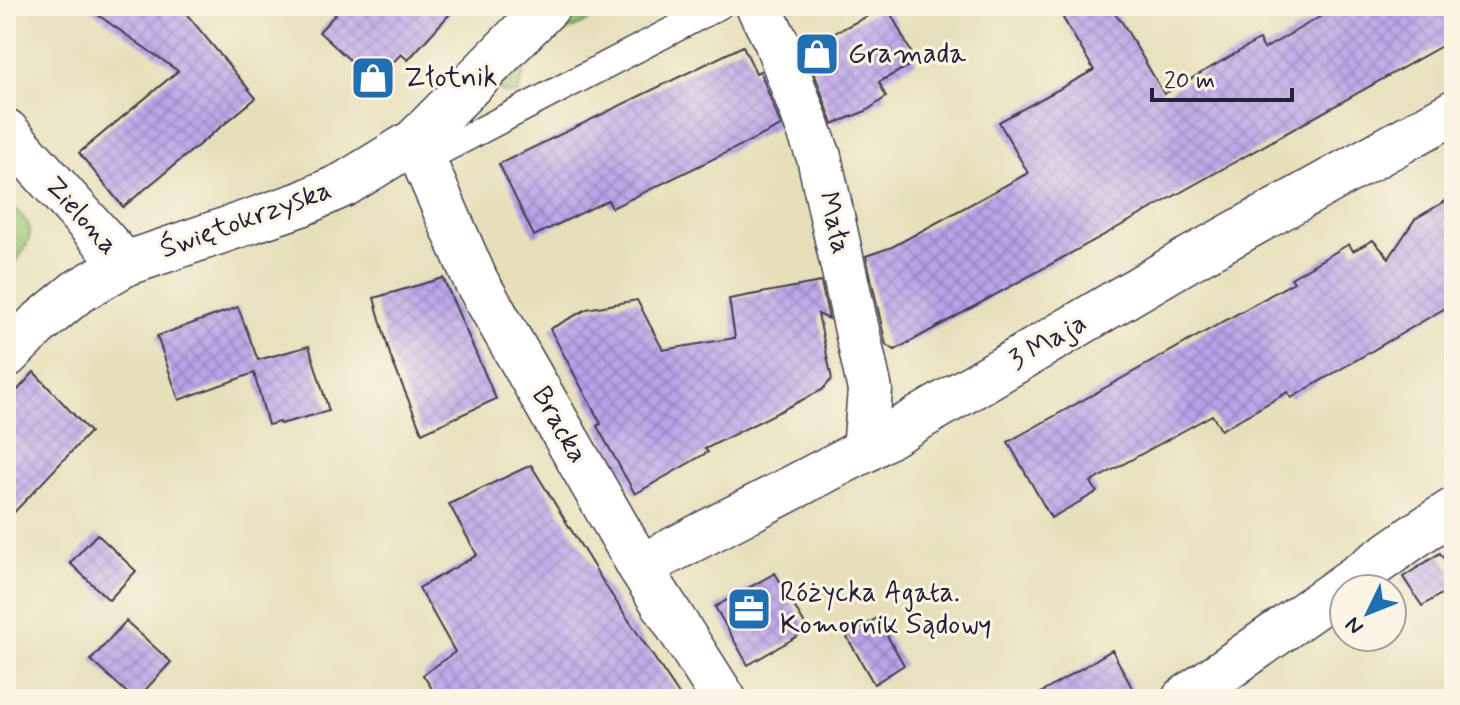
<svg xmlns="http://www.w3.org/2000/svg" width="1460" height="705" font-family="Mynerve,sans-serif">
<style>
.grass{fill:url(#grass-tufts);stroke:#5c7254;stroke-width:2}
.building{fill:url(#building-cross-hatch)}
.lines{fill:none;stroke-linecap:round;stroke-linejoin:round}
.lane-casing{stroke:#3f3e4e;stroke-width:29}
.street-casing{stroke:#3f3e4e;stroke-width:47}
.lane{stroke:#fff;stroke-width:26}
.street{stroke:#fff;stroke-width:44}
.labels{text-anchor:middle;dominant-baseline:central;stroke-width:6;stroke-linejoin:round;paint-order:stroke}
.poi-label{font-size:28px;fill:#22223b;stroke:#fcf5e5;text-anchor:start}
.street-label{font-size:28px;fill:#22223b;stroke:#fcf5e5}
</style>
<defs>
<pattern id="grass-tufts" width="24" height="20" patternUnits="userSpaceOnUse" patternTransform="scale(2)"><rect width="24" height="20" fill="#97c26e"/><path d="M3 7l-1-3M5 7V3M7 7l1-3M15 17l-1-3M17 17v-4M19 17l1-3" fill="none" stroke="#82a660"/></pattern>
<pattern id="building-cross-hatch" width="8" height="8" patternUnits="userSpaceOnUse" patternTransform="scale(2)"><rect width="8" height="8" fill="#b9a2ea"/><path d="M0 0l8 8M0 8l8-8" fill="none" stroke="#9684bf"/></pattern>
</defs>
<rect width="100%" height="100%" fill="#fcf5e5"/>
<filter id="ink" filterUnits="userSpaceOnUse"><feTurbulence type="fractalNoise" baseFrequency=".0125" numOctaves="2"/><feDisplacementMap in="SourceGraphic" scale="16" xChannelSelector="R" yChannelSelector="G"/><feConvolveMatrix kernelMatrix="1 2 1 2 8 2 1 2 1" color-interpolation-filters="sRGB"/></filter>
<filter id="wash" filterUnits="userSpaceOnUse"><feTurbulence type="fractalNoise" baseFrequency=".006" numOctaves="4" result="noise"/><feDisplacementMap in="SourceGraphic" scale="32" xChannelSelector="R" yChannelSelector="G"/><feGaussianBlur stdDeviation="1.8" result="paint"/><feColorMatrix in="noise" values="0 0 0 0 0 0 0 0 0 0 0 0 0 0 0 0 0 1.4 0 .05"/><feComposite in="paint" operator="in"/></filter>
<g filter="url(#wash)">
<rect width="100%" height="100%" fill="#e6dfba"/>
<g class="grass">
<polygon points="564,6 619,6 530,49 518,94 503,93 498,88"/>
<path d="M6,201C13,208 25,217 29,226C35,240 15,263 6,272Z"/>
</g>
<g id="blocks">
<g class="building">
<polygon points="85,6 180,6 256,98 123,207 79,153 178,71"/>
<polygon points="343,6 457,6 408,60 401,54 374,82 319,32"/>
<polygon points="887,6 916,62 879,82 886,97 866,111 833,124 805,48"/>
<polygon points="1084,6 1108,6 1122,22 1164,94 1259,40 1264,49 1339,6 1454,6 1454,39 1142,214 895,350 886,345 866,256 892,247 1028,173 999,122 1094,70 1063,18"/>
<polygon points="743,46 756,73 760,71 781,126 612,208 608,200 534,236 499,164"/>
<polygon points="1454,196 1454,303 1291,398 1288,392 1221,430 1212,415 1091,482 1097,492 1051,518 1008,442 1294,282 1291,278 1349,244 1353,251 1373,240 1389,258 1415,219"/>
<polygon points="443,278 496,399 422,433 391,358 374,298"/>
<polygon points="821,282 829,319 818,314 832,379 822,390 705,449 708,452 635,494 597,426 601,424 550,329 587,309 637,300 663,350 735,338 729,299"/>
<polygon points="238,307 258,360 309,346 329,411 280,424 279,422 268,425 254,373 179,400 157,336"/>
<polygon points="34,372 90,432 6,521 6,403"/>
<polygon points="531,465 607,588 682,699 439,699 423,675 455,652 419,588 477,555 449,504"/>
<polygon points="97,534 136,571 109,600 70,563"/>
<polygon points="1440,553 1454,574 1454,586 1422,606 1403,577"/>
<polygon points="775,573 808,630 748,665 715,607"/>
<polygon points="877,618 904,665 874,684 847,637"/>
<polygon points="126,621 171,662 137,699 134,699 91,660"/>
<polygon points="1112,650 1138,699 1031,699"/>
</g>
</g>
</g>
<g filter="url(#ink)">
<use href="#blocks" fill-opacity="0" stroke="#3f3e4e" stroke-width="2"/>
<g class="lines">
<g class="lane-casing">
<polyline id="lane" points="424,160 719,6"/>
</g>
<g class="street-casing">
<g id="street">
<polyline points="758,6 776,41 819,157 870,390 865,450"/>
<polyline points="6,131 125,264"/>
<polyline points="415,141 476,281 640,567 724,699"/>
<polyline points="6,356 37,325 77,292 125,264 301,204 345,184 415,141 548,6"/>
<polyline points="640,567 865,450 1184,262 1454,112"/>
<polyline points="1184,699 1420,532 1454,510"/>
</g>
</g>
<use href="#lane" class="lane"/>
<use href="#street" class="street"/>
</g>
</g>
<defs>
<g id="shop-square" transform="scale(2.3)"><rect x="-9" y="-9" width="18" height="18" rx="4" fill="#1f6fb2" stroke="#fcf5e5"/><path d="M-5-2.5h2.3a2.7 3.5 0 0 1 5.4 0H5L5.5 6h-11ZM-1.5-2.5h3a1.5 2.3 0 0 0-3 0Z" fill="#fff"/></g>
<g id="office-square" transform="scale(2.3)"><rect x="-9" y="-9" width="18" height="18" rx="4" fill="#1f6fb2" stroke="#fcf5e5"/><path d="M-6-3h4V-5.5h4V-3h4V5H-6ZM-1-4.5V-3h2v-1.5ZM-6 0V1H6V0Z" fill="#fff"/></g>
</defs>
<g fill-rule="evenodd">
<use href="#shop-square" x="817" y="54"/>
<use href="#shop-square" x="373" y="78"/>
<use href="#office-square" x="749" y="609"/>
</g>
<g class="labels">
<g class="poi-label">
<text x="848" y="54">Gramada</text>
<text x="404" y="78">Złotnik</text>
<text x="780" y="593">Różycka Agata.<tspan x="780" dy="32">Komornik Sądowy</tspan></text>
</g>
<g class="street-label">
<text transform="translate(81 216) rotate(48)">Zielona</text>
<text transform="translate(246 220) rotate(-20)">Świętokrzyska</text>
<text transform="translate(834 223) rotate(77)">Mała</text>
<text transform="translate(1048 342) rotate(-30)">3 Maja</text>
<text transform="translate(559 425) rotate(60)">Bracka</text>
</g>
</g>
<rect width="1460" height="705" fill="none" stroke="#fcf5e5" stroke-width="32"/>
<g transform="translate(1368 613) rotate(227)"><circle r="38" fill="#fcf5e5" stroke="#a5a1a1" stroke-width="2"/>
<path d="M0-6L14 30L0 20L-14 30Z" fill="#1f6fb2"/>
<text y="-12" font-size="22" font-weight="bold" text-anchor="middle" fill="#22223b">N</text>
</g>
<path d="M1152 88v12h140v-12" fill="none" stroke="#22223b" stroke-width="4"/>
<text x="1164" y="88" font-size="24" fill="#22223b" stroke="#fcf5e5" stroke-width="6" paint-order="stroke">20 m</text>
</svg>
